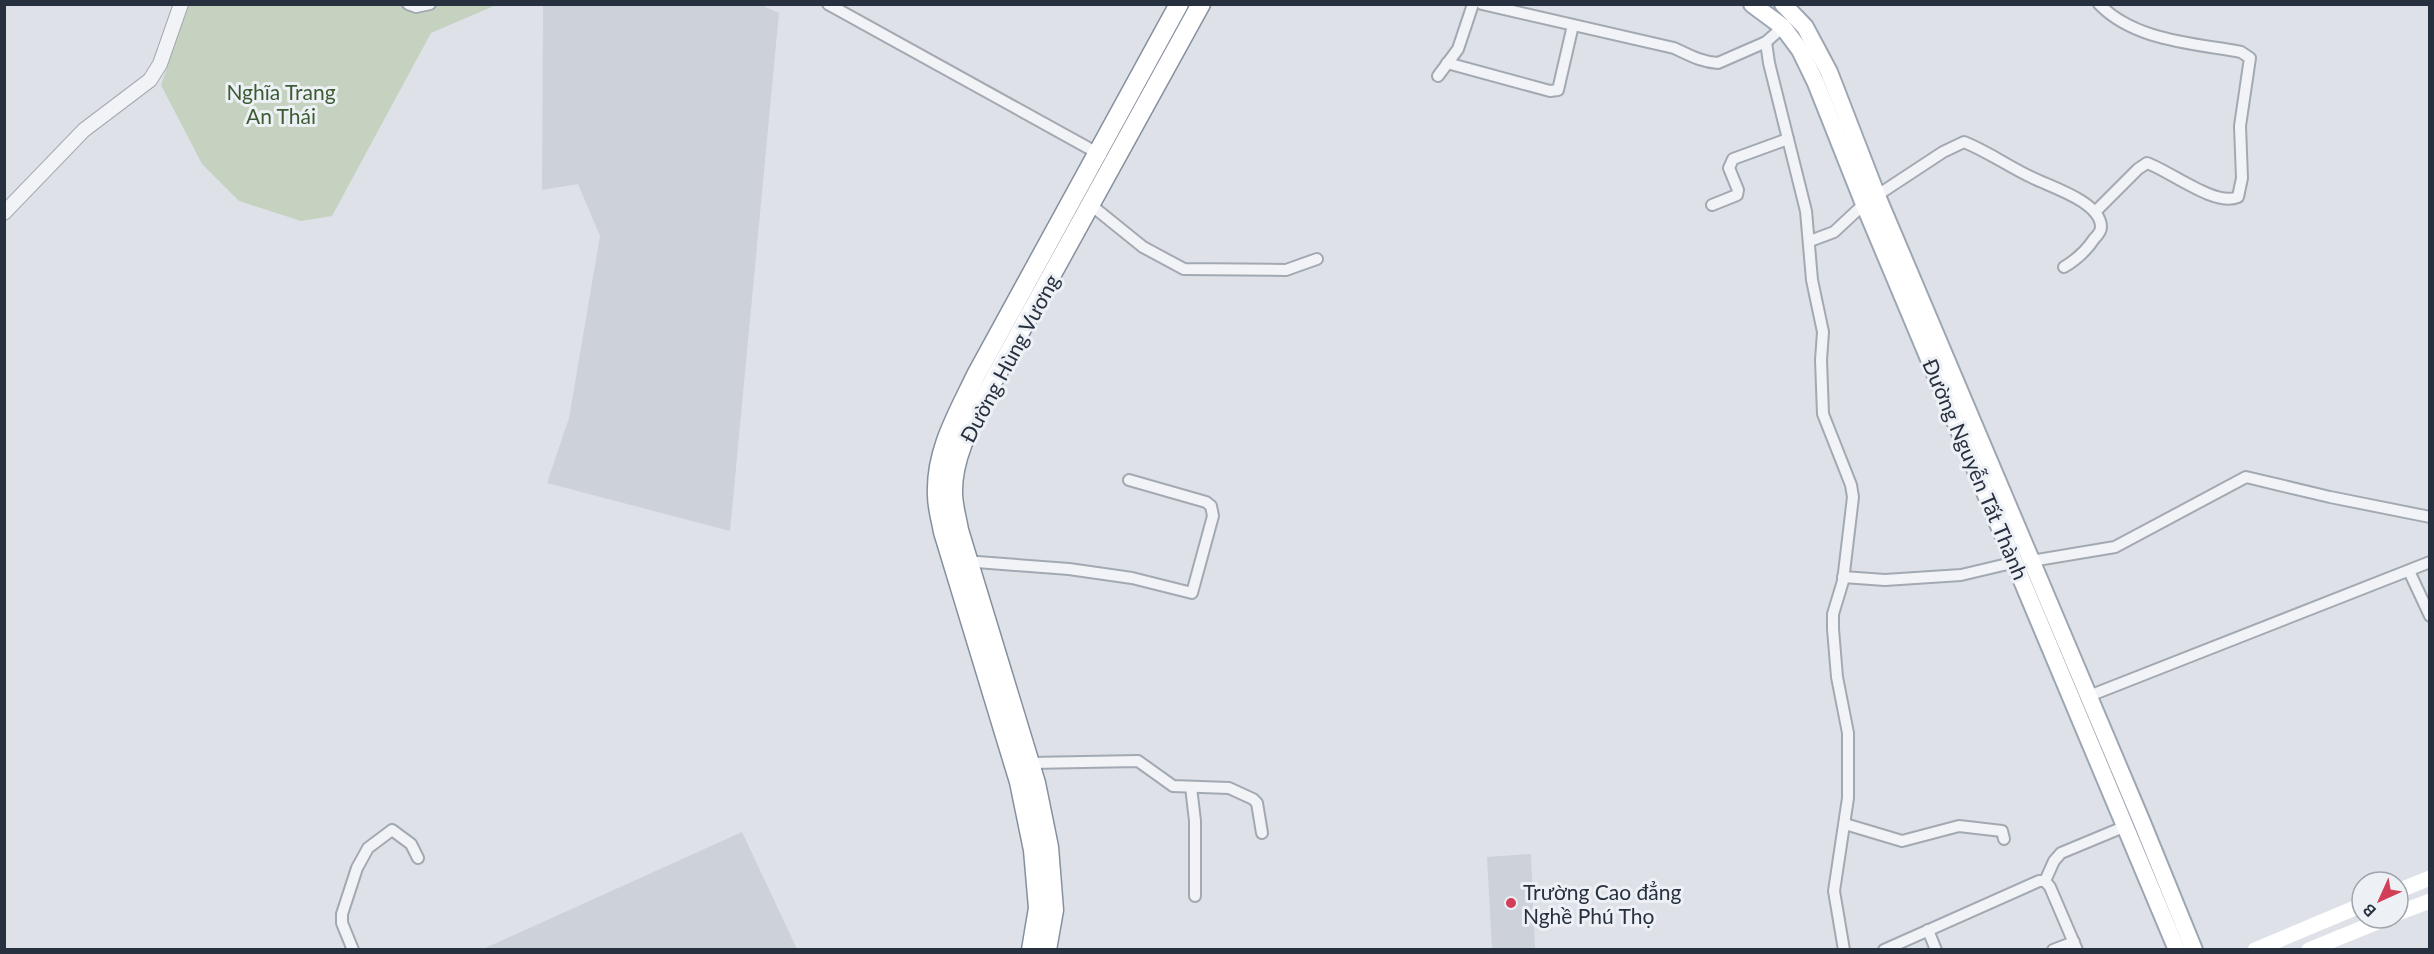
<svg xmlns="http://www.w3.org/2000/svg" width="2434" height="954" font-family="Lato,sans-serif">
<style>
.built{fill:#ccd1da}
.green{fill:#c4d2bf}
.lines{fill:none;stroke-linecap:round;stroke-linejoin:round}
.minor-casing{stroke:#a3a9b2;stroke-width:14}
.tertiary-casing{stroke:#a3a9b2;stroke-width:16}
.primary-casing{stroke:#9da7b4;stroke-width:20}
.trunk-casing{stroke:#85909f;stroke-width:21}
.minor{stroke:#f1f3f6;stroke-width:10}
.tertiary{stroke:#f1f3f6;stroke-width:14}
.secondary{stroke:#fff;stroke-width:15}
.primary{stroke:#fff;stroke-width:16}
.trunk{stroke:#fff;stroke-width:18}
.poi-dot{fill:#d23e58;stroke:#edf1f6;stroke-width:2}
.labels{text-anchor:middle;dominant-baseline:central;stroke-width:6;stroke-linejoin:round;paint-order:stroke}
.park-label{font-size:21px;fill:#3c5b33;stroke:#edf1f6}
.street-label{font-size:21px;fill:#27303f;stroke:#edf1f6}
.poi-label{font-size:21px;fill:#27303f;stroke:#edf1f6;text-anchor:start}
</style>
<rect width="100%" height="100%" fill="#dee2e8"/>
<g class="built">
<polygon points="761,5 779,13 730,531 547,483 569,418 600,236 578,184 542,190 543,5"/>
<polygon points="742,832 797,949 483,949"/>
<polygon points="1531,854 1535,949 1492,949 1487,857"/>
</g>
<polygon class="green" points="188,5 496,5 431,33 332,216 301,221 239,201 202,164 161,85"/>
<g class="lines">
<g class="minor-casing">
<g id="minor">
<polyline points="408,4 416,7 430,4"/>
<polyline points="828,4 1101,155"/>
<path d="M1482,4L1674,48C1689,55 1701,62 1718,63L1766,42L1783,27"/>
<polyline points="1766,42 1769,63 1806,211 1812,280 1823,332 1821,360 1823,414 1851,485 1853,497 1843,581 1833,614 1833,629 1837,677 1848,733 1848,798 1834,891 1844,950"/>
<polyline points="1447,63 1550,91 1558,90 1573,25"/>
<polyline points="1438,76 1458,49 1473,4"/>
<polyline points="1091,205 1143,247 1184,269 1286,270 1317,259"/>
<polyline points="1712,205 1737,195 1738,190 1729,168 1733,159 1788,139"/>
<path d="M2095,212L2138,169L2147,163C2170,171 2215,207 2238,197L2242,178L2240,126L2250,58L2241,52C2193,43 2135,41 2099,4"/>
<path d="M1810,241L1834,232L1864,204L1943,152L1964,142C1989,152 2009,167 2033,178C2051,187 2101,202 2101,227C2101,231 2097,236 2094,239C2086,251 2076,260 2064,267"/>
<polyline points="964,561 1069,569 1132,578 1192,593 1213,516 1211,506 1206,502 1129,480"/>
<polyline points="2031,561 2115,547 2246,477 2330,497 2430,517"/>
<polyline points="2409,571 2430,616"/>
<polyline points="1843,577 1885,580 1961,575 2016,562"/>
<polyline points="2089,696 2430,562"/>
<polyline points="1030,763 1138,761 1173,786 1229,788 1253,799 1257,803 1262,833"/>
<polyline points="1191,787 1195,821 1195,896"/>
<polyline points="1845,824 1902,841 1959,826 2002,831 2004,839"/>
<polyline points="2045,881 2054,861 2061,853 2126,826"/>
<polyline points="2045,881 2050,887 2077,950"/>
<polyline points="1928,930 1936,950"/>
<polyline points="353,950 342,923 342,914 357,868 368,848 392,830 411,844 418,858"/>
<polyline points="1884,950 2039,881 2045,881"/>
<polyline points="2053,950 2074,942"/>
</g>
</g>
<g class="tertiary-casing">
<polyline id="tertiary" points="4,213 84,130 150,80 160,64 181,4"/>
</g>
<g class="primary-casing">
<g id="primary">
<polyline points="1752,4 1783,27 1800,50 1816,83 1864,204 2177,950"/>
<polyline points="1783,4 1805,27 1829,72 1877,196 2141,820 2194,950"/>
</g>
</g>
<g class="trunk-casing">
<g id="trunk">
<path d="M1031,950L1038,908L1033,850L1019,782L943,532C941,520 937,508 937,495C935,451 958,413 976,375L1179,4"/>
<path d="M1047,950L1054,910L1049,847L1036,783L959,530C957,518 953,505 953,493C952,454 975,417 992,383L1201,4"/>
</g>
</g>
<use href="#minor" class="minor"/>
<use href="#tertiary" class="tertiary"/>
<g class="secondary">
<polyline points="2398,891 2430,878"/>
<polyline points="2398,913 2430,901"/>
<polyline points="2255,950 2362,905"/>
<polyline points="2309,950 2387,918"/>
</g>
<use href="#primary" class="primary"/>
<use href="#trunk" class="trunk"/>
</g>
<circle class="poi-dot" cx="1511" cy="903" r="6"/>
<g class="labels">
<g class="park-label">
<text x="281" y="91">Nghĩa Trang<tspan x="281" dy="24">An Thái</tspan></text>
</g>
<g class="street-label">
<text transform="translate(1009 358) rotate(-62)">Đường Hùng Vương</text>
<text transform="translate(1976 469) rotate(67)">Đường Nguyễn Tất Thành</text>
</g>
<g class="poi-label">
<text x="1523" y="891">Trường Cao đẳng<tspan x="1523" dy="24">Nghề Phú Thọ</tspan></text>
</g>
</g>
<rect width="2434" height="954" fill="none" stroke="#27303f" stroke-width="12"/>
<g transform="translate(2380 900) rotate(225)"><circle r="28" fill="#edf1f6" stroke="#9ea4ad" stroke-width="1.5"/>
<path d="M0-4.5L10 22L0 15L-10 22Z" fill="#d23e58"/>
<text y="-9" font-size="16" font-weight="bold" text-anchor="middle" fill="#27303f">B</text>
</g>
</svg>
